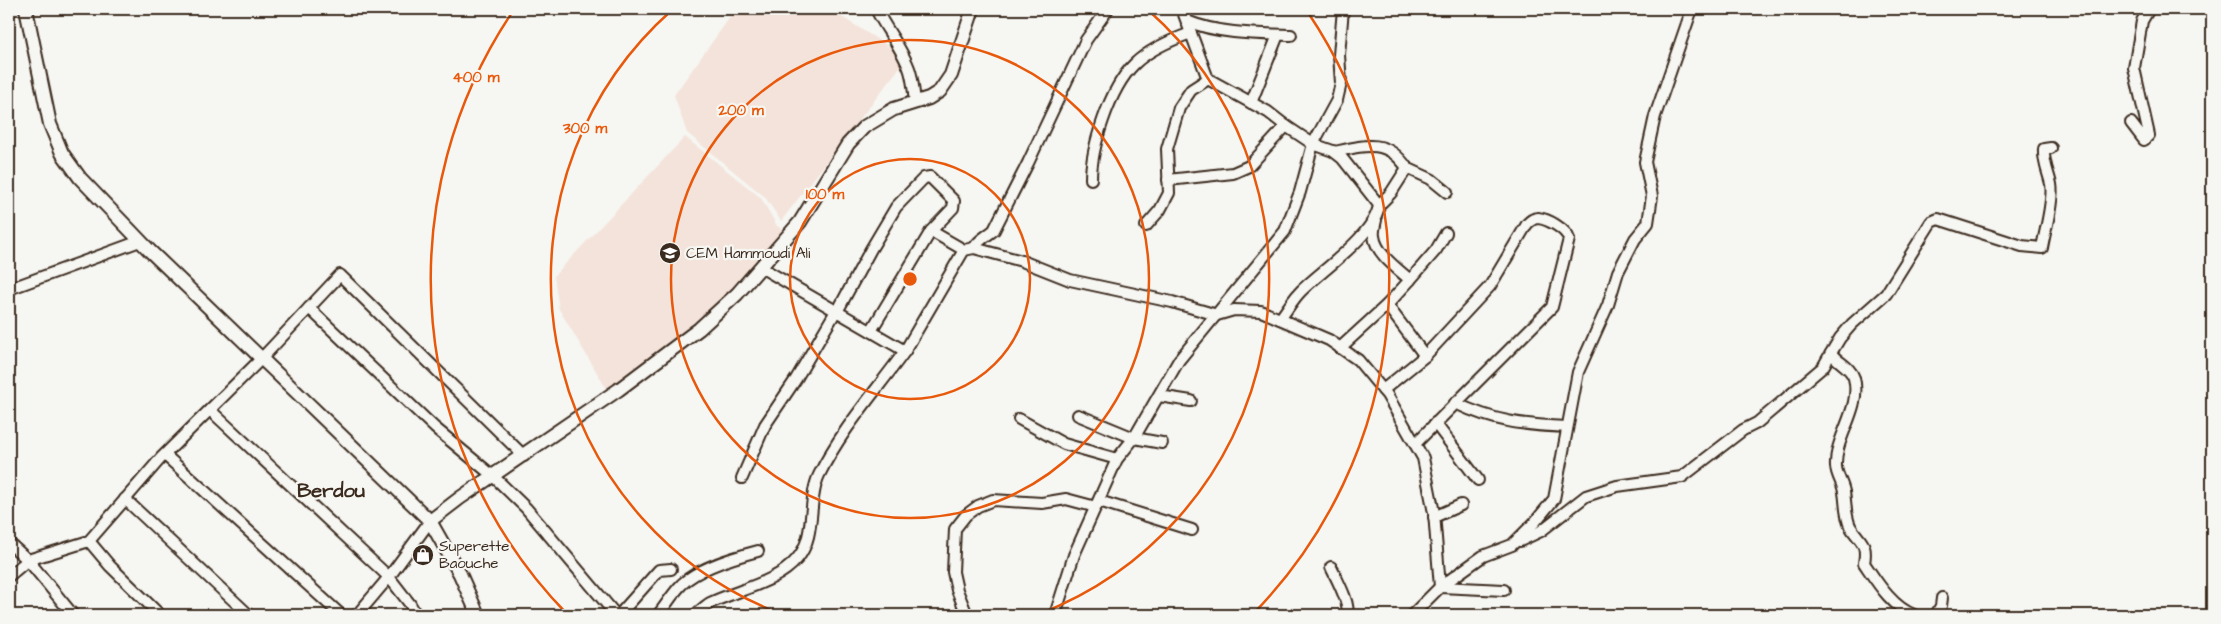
<svg xmlns="http://www.w3.org/2000/svg" width="2221" height="624" font-family="'Architects Daughter',sans-serif">
<style>
.built{fill:#f4e3da}
.lines{fill:none;stroke-linecap:round;stroke-linejoin:round}
.minor-casing{stroke:#3b2a1e;stroke-width:14}
.major-casing{stroke:#3b2a1e;stroke-width:16}
.minor{stroke:#f6f6f2;stroke-width:10}
.major{stroke:#f6f6f2;stroke-width:12}
.ring{fill:none;stroke:#e8590c;stroke-width:2.5}
.labels{text-anchor:middle;dominant-baseline:central;stroke-width:4.5;stroke-linejoin:round;paint-order:stroke}
.poi-label{font-size:15px;fill:#3b2a1e;stroke:#f6f6f2;text-anchor:start}
.district-label{font-size:20px;font-weight:bold;fill:#3b2a1e;stroke:#f6f6f2}
.centre{fill:#e8590c;stroke:#f6f6f2;stroke-width:2.5}
.ring-label{font-size:15px;text-anchor:middle;font-weight:bold;fill:#e8590c;stroke:#f6f6f2;stroke-width:4.5;stroke-linejoin:round;paint-order:stroke}
</style>
<rect width="100%" height="100%" fill="#f6f6f2"/>
<filter id="ink" filterUnits="userSpaceOnUse"><feTurbulence type="fractalNoise" baseFrequency=".02" numOctaves="2"/><feDisplacementMap in="SourceGraphic" scale="10" xChannelSelector="R" yChannelSelector="G"/><feConvolveMatrix kernelMatrix="1 2 1 2 8 2 1 2 1" color-interpolation-filters="sRGB"/></filter>
<g filter="url(#ink)">
<g class="built">
<polygon points="736,9 829,9 907,58 781,221 765,197 687,133 674,95"/>
<polygon points="685,137 761,198 777,226 783,230 736,289 608,391 559,309 554,276"/>
</g>
<g class="lines">
<g class="minor-casing">
<g id="minor">
<path d="M876,9C886,30 903,49 910,71C913,81 914,93 915,103"/>
<path d="M1182,9L1208,79L1268,112L1286,126L1313,144L1333,151L1342,158L1379,205C1375,235 1322,270 1301,291C1293,299 1287,310 1280,319"/>
<path d="M1187,21C1218,34 1257,34 1291,35"/>
<polyline points="1251,103 1278,35"/>
<polyline points="2131,123 2144,140 2149,135 2134,68 2142,21 2149,9"/>
<path d="M1335,152C1365,145 1387,138 1407,168L1391,193L1379,205"/>
<polyline points="1407,168 1431,179 1447,192"/>
<path d="M1091,179C1091,158 1096,140 1103,120C1121,68 1140,51 1191,33"/>
<polyline points="1168,180 1233,173 1249,166 1286,126"/>
<polyline points="1146,226 1160,210 1169,193 1167,149 1179,108 1191,90 1208,79"/>
<path d="M974,248C978,240 987,236 994,230L1028,163L1086,40L1108,9"/>
<polyline points="964,250 974,248 1022,261 1070,280 1172,302 1217,315 1234,310 1261,311 1329,340 1358,360 1387,395 1423,458 1434,513 1440,587 1504,590"/>
<polyline points="762,268 905,351 964,250 931,231 953,208 954,201 930,177 924,178 896,207 871,249 837,312"/>
<polyline points="1410,280 1436,250 1446,233"/>
<polyline points="9,289 140,241"/>
<polyline points="1387,305 1425,356"/>
<polyline points="309,308 435,428 493,476 526,508 616,615"/>
<polyline points="871,331 931,231"/>
<path d="M1340,348L1387,305L1410,280C1398,269 1376,254 1374,236C1373,231 1375,225 1376,220"/>
<path d="M1383,390L1425,356L1490,286L1527,224C1530,221 1533,218 1538,218C1548,219 1566,229 1569,239L1552,307L1415,444"/>
<polyline points="1159,396 1191,401"/>
<path d="M1455,403C1495,422 1523,425 1567,427"/>
<polyline points="210,410 389,577 410,604 416,615"/>
<polyline points="1078,415 1134,438 1162,443"/>
<polyline points="1019,419 1064,444 1117,459"/>
<polyline points="1435,423 1478,480"/>
<polyline points="165,455 341,615"/>
<polyline points="742,478 765,425 796,379 836,311"/>
<polyline points="125,499 249,615"/>
<polyline points="1099,501 1192,530"/>
<polyline points="1434,517 1461,505"/>
<polyline points="89,541 110,566 160,615"/>
<polyline points="1520,541 1541,531 1586,496 1617,486 1682,477 1743,430 1757,423 1823,367 1831,353"/>
<polyline points="9,543 28,560 73,615"/>
<path d="M1331,567C1336,578 1351,604 1347,615"/>
<polyline points="9,576 28,560 89,541 161,458 262,358 340,275 524,456"/>
<polyline points="357,615 389,577 430,521"/>
<polyline points="619,615 659,570 671,569"/>
<path d="M658,615C666,605 673,593 682,584C700,567 735,557 758,551"/>
<path d="M695,615C700,611 705,606 710,603C737,590 777,583 797,559C817,536 807,500 819,475C841,430 876,391 905,351"/>
<polyline points="967,615 957,590 953,572 955,529 966,515 978,506 993,500 1042,503 1066,499 1096,507"/>
<polyline points="1055,615 1074,555 1117,459 1134,438 1179,360 1285,231 1300,192 1313,144 1337,100 1341,83 1339,55 1343,9"/>
<polyline points="1412,615 1440,587 1483,556 1512,545 1535,522 1554,499 1578,372 1608,305 1618,272 1635,239 1648,223 1652,196 1645,162 1655,116 1692,9"/>
<path d="M1914,615C1892,607 1877,582 1864,563C1868,541 1859,542 1850,526C1845,515 1846,504 1844,492C1843,484 1837,476 1836,467C1834,437 1862,409 1854,378C1850,366 1838,363 1831,353L1840,338L1852,324L1886,294L1931,222L1938,219L2022,246L2042,248C2045,230 2054,201 2051,184C2048,171 2043,162 2044,149L2051,148"/>
<polyline points="1936,615 1941,606 1942,598"/>
</g>
</g>
<g class="major-casing">
<g id="major">
<polyline points="26,9 50,124 62,153 80,178 150,251 430,521 460,574 478,615"/>
<polyline points="430,521 460,498 618,390 699,329 737,294 800,222 848,144 864,127 894,109 929,98 940,91 951,75 973,9"/>
</g>
</g>
<use href="#minor" class="minor"/>
<use href="#major" class="major"/>
</g>
</g>
<g class="ring">
<circle cx="910" cy="279" r="120"/>
<circle cx="910" cy="279" r="239"/>
<path d="M781 614A359 359 0 0 1 672 10M1148 10A359 359 0 0 1 1039 614"/>
<path d="M568 615A479 479 0 0 1 513 11M1307 11A479 479 0 0 1 1252 615"/>
</g>
<defs>
<g id="school-disc" transform="scale(1.125)"><circle r="9.5" fill="#3b2a1e" stroke="#f6f6f2"/><path d="M0-5L7-2L0 1L-7-2ZM-4 1L0 2.5L4 1V4Q0 6-4 4Z" fill="#fff"/></g>
<g id="shop-disc" transform="scale(1.125)"><circle r="9.5" fill="#3b2a1e" stroke="#f6f6f2"/><path d="M-5-2.5h2.3a2.7 3.5 0 0 1 5.4 0H5L5.5 6h-11ZM-1.5-2.5h3a1.5 2.3 0 0 0-3 0Z" fill="#fff"/></g>
</defs>
<g fill-rule="evenodd">
<use href="#school-disc" x="670" y="253"/>
<use href="#shop-disc" x="423" y="555"/>
</g>
<g class="labels">
<g class="poi-label">
<text x="686" y="253">CEM Hammoudi Ali</text>
<text x="439" y="546">Superette<tspan x="439" dy="17">Baouche</tspan></text>
</g>
<g class="district-label">
<text x="331" y="491">Berdou</text>
</g>
</g>
<circle cx="910" cy="279" r="8" class="centre"/>
<g class="ring-label">
<text x="476" y="82">400 m</text>
<text x="741" y="115">200 m</text>
<text x="585" y="133">300 m</text>
<text x="825" y="199">100 m</text>
</g>
<rect width="2221" height="624" fill="none" stroke="#f6f6f2" stroke-width="30"/>
<rect x="15" y="15" width="2191" height="594" fill="none" stroke="#3b2a1e" stroke-width="2" filter="url(#ink)"/>
</svg>
